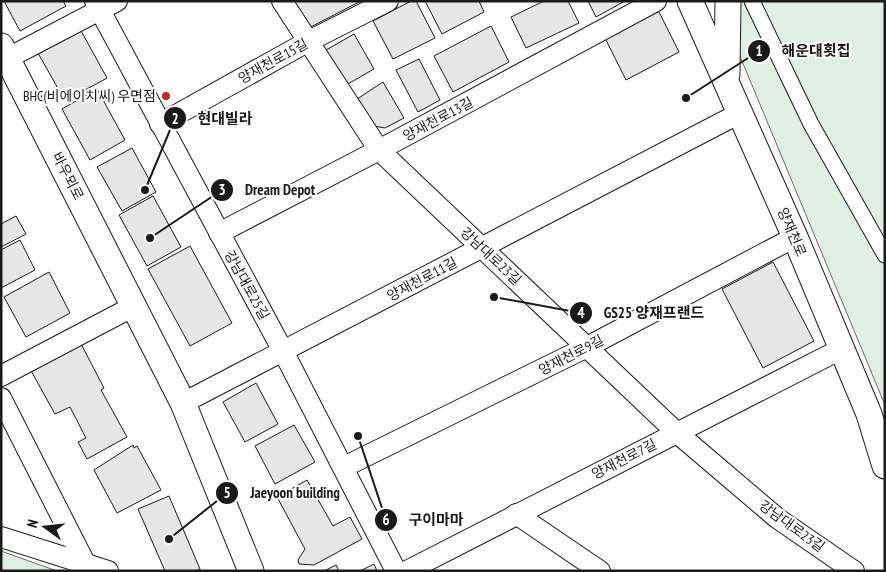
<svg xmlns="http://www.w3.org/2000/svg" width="886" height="572" font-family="'PT Sans Narrow','Noto Sans KR',sans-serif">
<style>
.green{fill:#e0efe3;stroke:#6a6a6a}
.building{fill:#e6e6e6;stroke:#1a1a1a}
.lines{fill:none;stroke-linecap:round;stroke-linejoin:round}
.pedestrian-casing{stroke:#1a1a1a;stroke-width:17}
.minor-casing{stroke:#1a1a1a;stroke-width:22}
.tertiary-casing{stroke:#1a1a1a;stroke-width:27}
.pedestrian{stroke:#fff;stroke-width:15}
.minor{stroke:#fff;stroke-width:20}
.tertiary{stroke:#fff;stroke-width:25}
.poi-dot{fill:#c62828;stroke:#fff;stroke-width:2}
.labels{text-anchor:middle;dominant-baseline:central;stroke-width:4;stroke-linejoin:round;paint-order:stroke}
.street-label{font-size:14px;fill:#1a1a1a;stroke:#fff}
.poi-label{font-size:14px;fill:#1a1a1a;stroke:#fff;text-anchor:end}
.leader{fill:none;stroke:#1a1a1a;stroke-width:2}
.callout-dot{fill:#1a1a1a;stroke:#fff;stroke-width:2}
.mark-label{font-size:15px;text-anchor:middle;font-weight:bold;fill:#fff}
.callout-label{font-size:15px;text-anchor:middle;font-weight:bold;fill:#1a1a1a;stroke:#fff;stroke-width:4;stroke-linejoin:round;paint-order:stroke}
</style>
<rect width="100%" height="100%" fill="#fff"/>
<g class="green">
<polygon points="717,1 885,1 885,405"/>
<polygon points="1,551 57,571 1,571"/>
</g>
<g class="building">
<polygon points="4,1 63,1 66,6 20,31"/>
<polygon points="287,1 361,1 303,31"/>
<polygon points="411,1 416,1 435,38 393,59 373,21"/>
<polygon points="425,1 479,1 484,12 442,34"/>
<polygon points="544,1 568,1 579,23 526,48 511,17"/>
<polygon points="588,1 625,1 596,17"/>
<polygon points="657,8 679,52 626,80 604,36"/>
<polygon points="491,26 509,62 453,92 434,56"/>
<polygon points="80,29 107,78 65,101 38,53"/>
<polygon points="354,34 374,69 346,85 326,50"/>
<polygon points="419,59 440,100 418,112 396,70"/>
<polygon points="383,82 404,118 385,128 368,125 357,99"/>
<polygon points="97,89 125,140 90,160 62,109"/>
<polygon points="132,148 156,192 122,211 97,167"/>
<polygon points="153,196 181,247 147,266 119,215"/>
<polygon points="16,216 26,234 1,247 1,224"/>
<polygon points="20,240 35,270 1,288 1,250"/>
<polygon points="190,246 232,323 190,346 148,269"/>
<polygon points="773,262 814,341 763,368 722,289"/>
<polygon points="49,272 70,313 26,337 4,297"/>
<polygon points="79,340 104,388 101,390 127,437 87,459 78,442 86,438 70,407 55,414 29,367"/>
<polygon points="256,383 278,424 245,442 223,402"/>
<polygon points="294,425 315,462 275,484 255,446"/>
<polygon points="133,445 134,448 137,446 161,490 117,513 94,470"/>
<polygon points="307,480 333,526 350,517 362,539 314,565 299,564 298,560 305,549 277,497"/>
<polygon points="169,496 200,569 196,571 165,571 138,509"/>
<polygon points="374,564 377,571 360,571"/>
<polygon points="336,565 339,571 324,571"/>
</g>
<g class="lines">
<g class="pedestrian-casing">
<polyline id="pedestrian" points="752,1 811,124 885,255"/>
</g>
<g class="minor-casing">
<g id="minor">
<polyline points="95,1 283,351 396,571"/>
<polyline points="282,1 379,150 676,432 777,518 854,571"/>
<polyline points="8,58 117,1"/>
<polyline points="160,124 307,42 388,1"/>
<polyline points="219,233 379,150 656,1"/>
<polyline points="1,376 134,306"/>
<polyline points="1,398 85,563"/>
<polyline points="183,403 740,113"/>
<polyline points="344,467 587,347 795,237"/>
<polyline points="516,514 600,571"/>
<polyline points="1,537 108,571"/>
<polyline points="407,571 841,349"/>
</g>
</g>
<g class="tertiary-casing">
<g id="tertiary">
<polyline points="690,1 795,237 869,414 885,466"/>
<polyline points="1,46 183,403 251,571"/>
<polyline points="727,74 728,1"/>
</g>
</g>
<use href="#pedestrian" class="pedestrian"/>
<use href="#minor" class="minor"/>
<use href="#tertiary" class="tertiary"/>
</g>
<circle class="poi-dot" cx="166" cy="96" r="5"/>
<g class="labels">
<g class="street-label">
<text transform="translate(273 61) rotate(-29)">양재천로15길</text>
<text transform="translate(438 119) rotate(-28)">양재천로13길</text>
<text transform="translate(68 176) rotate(63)">바우뫼로</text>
<text transform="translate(792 232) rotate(67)">양재천로</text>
<text transform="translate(491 256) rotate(43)">강남대로23길</text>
<text transform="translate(422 279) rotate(-28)">양재천로11길</text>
<text transform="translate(247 285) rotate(61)">강남대로25길</text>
<text transform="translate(571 355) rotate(-27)">양재천로9길</text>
<text transform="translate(624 459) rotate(-27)">양재천로7길</text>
<text transform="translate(792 526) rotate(36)">강남대로23길</text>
</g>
<g class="poi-label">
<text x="156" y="96">BHC(비에이치씨) 우면점</text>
</g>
</g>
<path class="leader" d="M686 98L759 51M145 190L175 118M150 238L222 190M494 297L581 313M169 539L227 493M358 436L386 520"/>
<g class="callout-dot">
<circle cx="686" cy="98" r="5"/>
<circle cx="145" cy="190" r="5"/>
<circle cx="150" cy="238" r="5"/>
<circle cx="494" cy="297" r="5"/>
<circle cx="169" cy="539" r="5"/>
<circle cx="358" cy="436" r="5"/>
<circle cx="759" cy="51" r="12"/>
<circle cx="175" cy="118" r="12"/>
<circle cx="222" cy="190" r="12"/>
<circle cx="581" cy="313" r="12"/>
<circle cx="227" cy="493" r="12"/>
<circle cx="386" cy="520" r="12"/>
</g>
<g class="mark-label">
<text x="759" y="56">1</text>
<text x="175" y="124">2</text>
<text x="222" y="195">3</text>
<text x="581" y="318">4</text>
<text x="227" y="498">5</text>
<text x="386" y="525">6</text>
</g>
<g class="callout-label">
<text x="816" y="56">해운대횟집</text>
<text x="225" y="124">현대빌라</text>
<text x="280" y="195">Dream Depot</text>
<text x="654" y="318">GS25 양재프랜드</text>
<text x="295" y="498">Jaeyoon building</text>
<text x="436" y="525">구이마마</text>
</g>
<rect width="886" height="572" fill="none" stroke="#1a1a1a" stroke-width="5"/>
<g transform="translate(45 527) rotate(285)" stroke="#ffffff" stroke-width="4" paint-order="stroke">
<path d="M0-4L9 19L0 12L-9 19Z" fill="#1a1a1a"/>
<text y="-8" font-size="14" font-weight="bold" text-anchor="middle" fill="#1a1a1a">N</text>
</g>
</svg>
